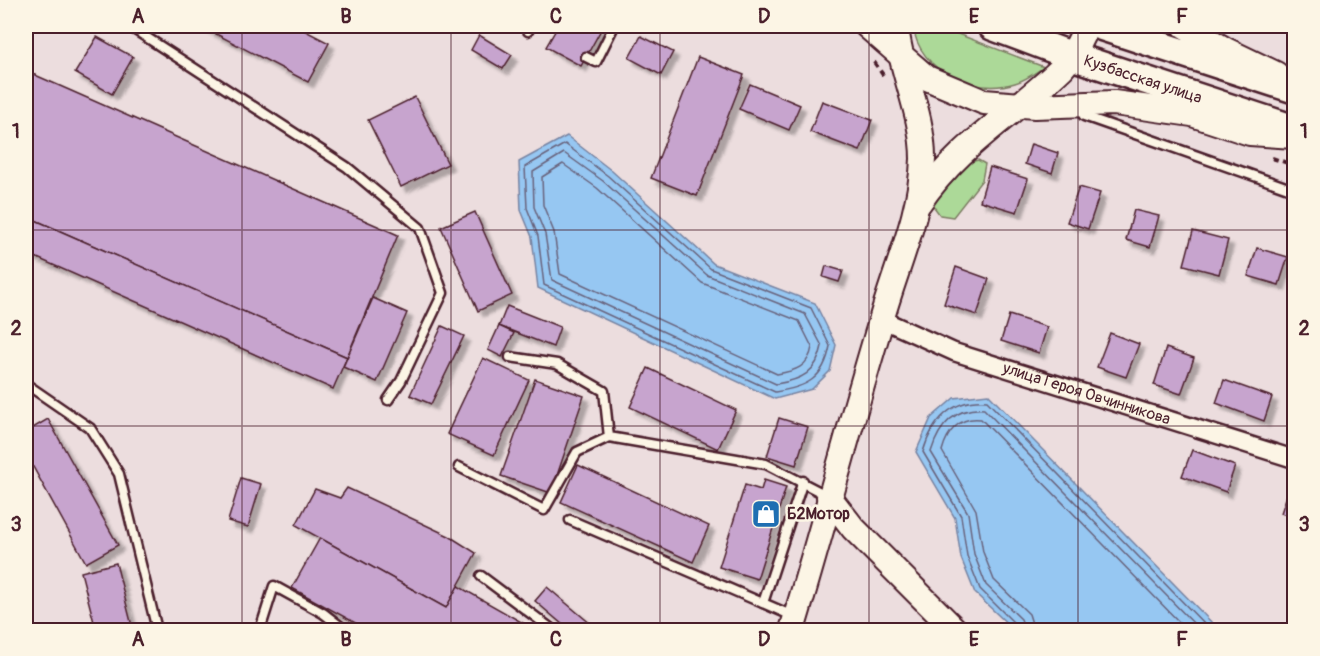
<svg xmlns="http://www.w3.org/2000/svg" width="1320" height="656" font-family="Pangolin,sans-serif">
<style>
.green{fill:#acd998;stroke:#7b7c62;stroke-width:1.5}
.water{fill:#96c7f2;stroke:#7884a2;stroke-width:1.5}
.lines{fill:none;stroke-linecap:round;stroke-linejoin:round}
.shore{stroke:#68627b;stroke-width:1.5}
.building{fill:#c7a4ce;stroke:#4a1f2b;stroke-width:1.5;filter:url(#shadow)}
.lane-casing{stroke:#4a1f2b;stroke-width:13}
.street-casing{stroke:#4a1f2b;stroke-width:21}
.secondary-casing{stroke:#4a1f2b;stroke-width:28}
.primary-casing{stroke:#4a1f2b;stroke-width:32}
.path{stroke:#4a1f2b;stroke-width:4;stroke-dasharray:6 4.5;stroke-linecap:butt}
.lane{stroke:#fcf5e5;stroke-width:8}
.street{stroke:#fcf5e5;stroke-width:16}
.secondary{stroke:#fcf5e5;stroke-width:24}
.primary{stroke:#fcf5e5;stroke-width:27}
.grid{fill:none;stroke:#4a1f2b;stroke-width:1.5;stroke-opacity:0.55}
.labels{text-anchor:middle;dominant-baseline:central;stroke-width:5;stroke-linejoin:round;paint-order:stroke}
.street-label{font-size:16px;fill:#4a1f2b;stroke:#fcf5e5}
.poi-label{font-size:16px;font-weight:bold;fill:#4a1f2b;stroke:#fcf5e5;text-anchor:start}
.neatline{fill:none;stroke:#4a1f2b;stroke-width:2}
.grid-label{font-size:20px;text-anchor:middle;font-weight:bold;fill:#4a1f2b}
</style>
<defs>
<filter id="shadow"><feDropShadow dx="5.5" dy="5.5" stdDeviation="1.5" flood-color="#0004"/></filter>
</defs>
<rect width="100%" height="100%" fill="#ecddde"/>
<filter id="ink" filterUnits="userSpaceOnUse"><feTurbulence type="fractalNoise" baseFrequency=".0167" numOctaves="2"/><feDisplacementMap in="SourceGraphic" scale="12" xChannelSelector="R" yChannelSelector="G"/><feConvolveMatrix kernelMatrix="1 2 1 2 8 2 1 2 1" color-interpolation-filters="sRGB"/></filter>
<g filter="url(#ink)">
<g class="green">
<path d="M913,26H937L1044,67C1035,73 1026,80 1015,83C974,96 919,72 913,26Z"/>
<polygon points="978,160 985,164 982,180 953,217 940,215 934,207 934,200 963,164"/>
</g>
<g class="water">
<polygon points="567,136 612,171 714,264 815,303 836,345 830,371 812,389 775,399 538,288 532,237 521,210 519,162"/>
<polygon points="988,394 1219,630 1014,630 975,593 961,558 955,518 916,452 931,418 954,398"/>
</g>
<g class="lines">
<g class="shore">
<path d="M565,144L608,176L711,269L811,308L830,346C824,379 807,387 775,392L544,285L538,236L527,208L525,167Z"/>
<path d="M564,153L603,181L707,275L805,314L822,346C817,373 801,380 776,384L552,280L545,234L534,207L533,172Z"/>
<path d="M563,164L597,188L702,283L799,321L812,347C809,367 795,371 777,374L560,274L554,232L543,205L542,177Z"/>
<path d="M1017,630L1015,624L980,589L967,556L961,516L923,452C932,421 952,398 987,401L1210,630"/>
<path d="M1025,630L1021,619L986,585L974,554L968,513L931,452C939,426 955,407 984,409L1200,630"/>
<path d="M1034,630L1029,614L994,580L983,552L976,510L942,451C947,432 959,416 981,419L1187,630"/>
</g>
</g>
<g class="building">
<polygon points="201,26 296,26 329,43 308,82"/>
<polygon points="558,26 603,26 581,66 546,47"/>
<polygon points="479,35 512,55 503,69 471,50"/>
<polygon points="641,36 673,52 661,75 629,58"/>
<polygon points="97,37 133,57 112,94 75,73"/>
<polygon points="698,57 744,75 697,196 651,178"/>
<polygon points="26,71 398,235 347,357 26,216"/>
<polygon points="750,84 800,105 789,130 739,109"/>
<polygon points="415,97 448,164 401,187 368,120"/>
<polygon points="822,101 872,120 860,151 810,132"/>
<polygon points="1031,144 1058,153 1052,173 1025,164"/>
<polygon points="990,167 1028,179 1017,212 980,201"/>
<polygon points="1079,187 1100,193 1088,229 1067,222"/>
<polygon points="1134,210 1159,216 1150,247 1126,240"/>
<polygon points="475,212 512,295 478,311 441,227"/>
<polygon points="26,216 347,357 333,389 26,253"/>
<polygon points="1193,231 1228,240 1219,274 1184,265"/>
<polygon points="1257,248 1288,257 1279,285 1248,276"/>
<polygon points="826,266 843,271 839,282 823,277"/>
<polygon points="956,267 989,279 977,315 944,304"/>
<polygon points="373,298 407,313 377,382 343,367"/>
<polygon points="507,306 560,327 553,347 499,326"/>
<polygon points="1009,315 1047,327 1039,353 1001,341"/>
<polygon points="442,326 464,336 431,404 410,395"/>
<polygon points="499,326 514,333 502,357 488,350"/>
<polygon points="1110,333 1139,344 1126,377 1097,367"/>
<polygon points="1166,348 1194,358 1181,394 1154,385"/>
<polygon points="483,358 529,380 494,455 447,434"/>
<polygon points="648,368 736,410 718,449 630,407"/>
<polygon points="535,379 584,396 551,493 501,476"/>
<polygon points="1224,380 1272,397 1264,421 1216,403"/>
<polygon points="779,418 808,427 796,465 767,456"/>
<polygon points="48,419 118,545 86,563 26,454 26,432"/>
<polygon points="1192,450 1235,466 1226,492 1182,476"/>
<polygon points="578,465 709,526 693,562 561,502"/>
<polygon points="241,478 261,484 248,527 228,521"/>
<polygon points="764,480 786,487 757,579 719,567 745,485 761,490"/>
<polygon points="1290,486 1294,488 1294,518 1281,513"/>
<polygon points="347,488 449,536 476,553 446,608 296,525 315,489 340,498"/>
<polygon points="320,538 446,608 458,586 530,627 528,630 368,630 292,588"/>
<polygon points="116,563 133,630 96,630 81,572"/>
<polygon points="547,587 598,630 569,630 535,601"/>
</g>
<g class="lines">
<g class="lane-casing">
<g id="lane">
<polyline points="129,26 347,167 420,228 443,293 401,381 388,400"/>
<polyline points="528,31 531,26"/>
<polyline points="586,57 596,62 614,26"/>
<polyline points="1079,107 1084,116 1294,190"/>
<polyline points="510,357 557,364 604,391 609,437 766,464 828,496"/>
<polyline points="26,384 90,428 119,474 157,630"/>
<polyline points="459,467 544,510 577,452 609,437"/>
<polyline points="570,520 793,616"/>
<polyline points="481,576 553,630"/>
<polyline points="763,603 803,481"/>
<polyline points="260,630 274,586 323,613 345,630"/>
</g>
</g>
<g class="street-casing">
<g id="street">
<path id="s1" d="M881,319L954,352L1294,459"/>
</g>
</g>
<g class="secondary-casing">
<g id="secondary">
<polyline points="867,26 927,78 984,102 1035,106 1114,103 1192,114 1250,133 1294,136"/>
<polyline points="1185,26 1226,50 1276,74"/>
<path d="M919,203C959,144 1012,116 1062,68L1072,56L1087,26"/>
<polyline points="829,497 853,528 955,630"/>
<path d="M792,630C823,528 850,423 881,321C896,267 921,215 923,159C923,113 900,70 896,26"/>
</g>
</g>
<g class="primary-casing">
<g id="primary">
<path id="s2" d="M992,26L1072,56L1294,129"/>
<polyline points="1100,26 1294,89"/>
</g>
</g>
<g class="path">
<polyline points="874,62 883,75"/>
<polyline points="1272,158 1294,165"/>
</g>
<use href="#lane" class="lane"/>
<use href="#street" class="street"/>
<use href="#secondary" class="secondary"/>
<use href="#primary" class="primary"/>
</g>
</g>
<path class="grid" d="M242,26V630M451,26V630M660,26V630M869,26V630M1078,26V630M26,230H1294M26,426H1294"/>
<defs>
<g id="shop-square" transform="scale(1.5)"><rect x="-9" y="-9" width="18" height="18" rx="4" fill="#1f6fb2" stroke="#fcf5e5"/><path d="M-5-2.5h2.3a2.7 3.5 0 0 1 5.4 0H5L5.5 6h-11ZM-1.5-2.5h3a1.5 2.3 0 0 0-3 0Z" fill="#fff"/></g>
</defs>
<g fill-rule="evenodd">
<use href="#shop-square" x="766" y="514"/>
</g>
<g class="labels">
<g class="street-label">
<text stroke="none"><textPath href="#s2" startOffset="160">Кузбасская улица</textPath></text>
<text stroke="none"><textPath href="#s1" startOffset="219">улица Героя Овчинникова</textPath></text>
</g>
<g class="poi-label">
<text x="787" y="514">Б2Мотор</text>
</g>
</g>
<rect width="1320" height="656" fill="none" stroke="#fcf5e5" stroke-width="66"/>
<rect x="33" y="33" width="1254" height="590" class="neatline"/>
<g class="grid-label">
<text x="138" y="23">A</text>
<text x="346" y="23">B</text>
<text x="556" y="23">C</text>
<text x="764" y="23">D</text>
<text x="974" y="23">E</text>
<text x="1182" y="23">F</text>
<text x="16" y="138">1</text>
<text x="1304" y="138">1</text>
<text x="16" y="335">2</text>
<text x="1304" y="335">2</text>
<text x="16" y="531">3</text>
<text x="1304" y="531">3</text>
<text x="138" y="646">A</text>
<text x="346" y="646">B</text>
<text x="556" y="646">C</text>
<text x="764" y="646">D</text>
<text x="974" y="646">E</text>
<text x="1182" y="646">F</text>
</g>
</svg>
